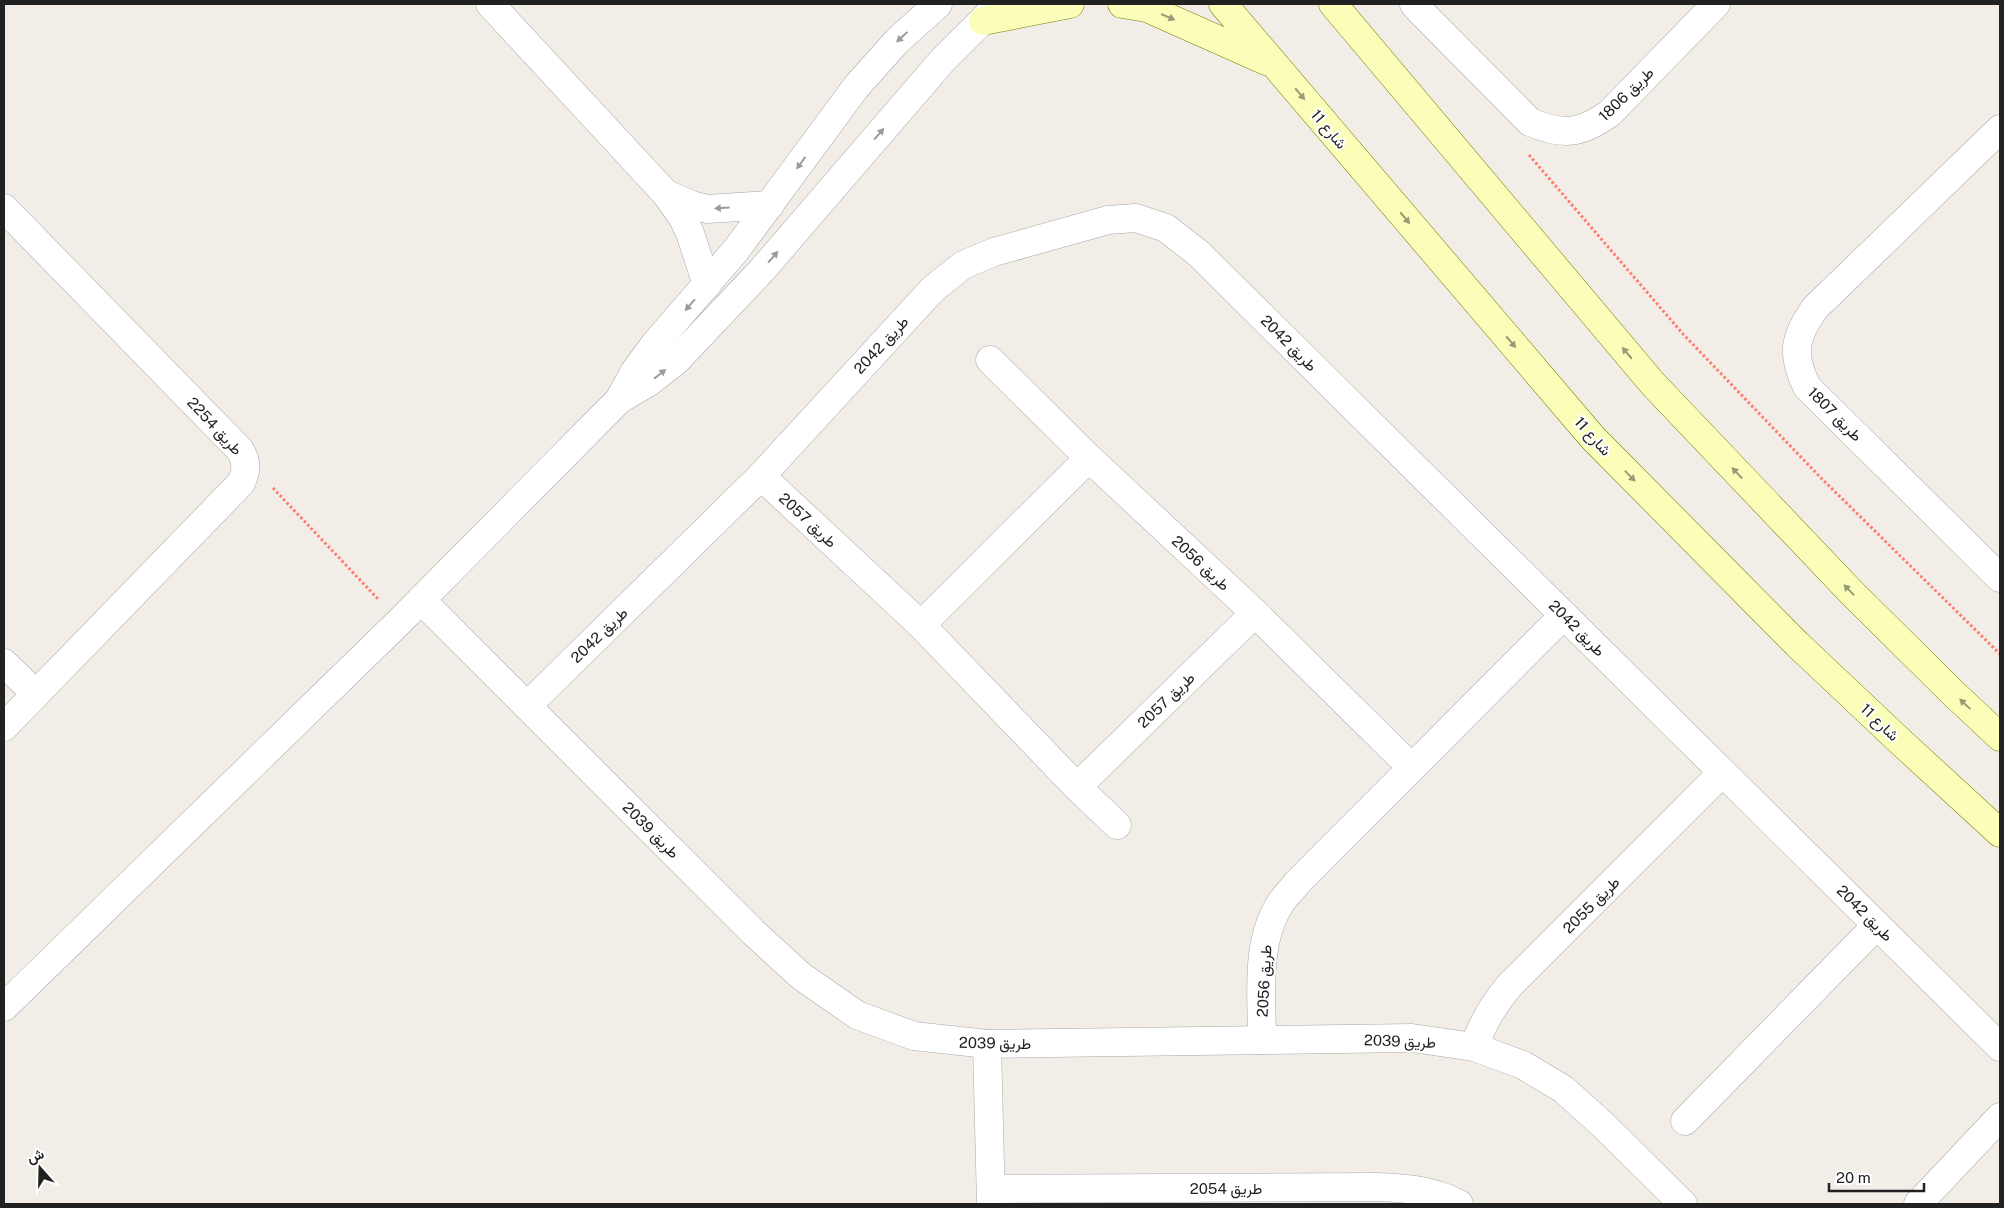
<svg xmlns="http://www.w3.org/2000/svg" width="2004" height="1208" font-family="'Public Sans',Vazirmatn,sans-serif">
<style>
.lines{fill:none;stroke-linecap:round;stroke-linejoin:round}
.street-casing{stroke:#a8a8a8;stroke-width:29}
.secondary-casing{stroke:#728000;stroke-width:29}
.path{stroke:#ff7b6b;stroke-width:3;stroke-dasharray:2.5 2.5;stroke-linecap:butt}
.street{stroke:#fff;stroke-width:28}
.secondary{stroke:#fafeb9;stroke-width:28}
.oneway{fill:#989b75}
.oneway2{fill:#9b9b9b}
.labels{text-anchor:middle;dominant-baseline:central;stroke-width:4;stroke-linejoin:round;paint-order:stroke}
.street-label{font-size:15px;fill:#212121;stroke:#fff}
</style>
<rect width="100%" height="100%" fill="#f2eee7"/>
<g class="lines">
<g class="street-casing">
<g id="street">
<polyline points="490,4 666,194 683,218 690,233 707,285"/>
<path d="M1414,4L1420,11L1530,122C1563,136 1581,134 1610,113L1716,4"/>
<path d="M2000,129L1815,308C1794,338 1791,354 1807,387L2000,578"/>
<polyline points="666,194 692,205 707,209 770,205"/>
<path d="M4,208L240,450C247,462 247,470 241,483L4,727"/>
<polyline points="990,360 1089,458 1255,613 1411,767"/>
<polyline points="622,398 649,382 676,361 762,270 942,61 999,4"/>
<polyline points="761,476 921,625 1077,787 1117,825"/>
<polyline points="421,600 753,932 801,976 857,1015 914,1036 987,1044 1412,1038 1474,1047 1523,1065 1563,1089 1602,1124 1683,1204"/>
<polyline points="921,625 1089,458"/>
<polyline points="4,663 36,694"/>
<polyline points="527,706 761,476 933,289 963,265 994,252 1108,220 1136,218 1166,228 1198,253 2000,1047"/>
<polyline points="1077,787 1255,613"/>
<polyline points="4,1007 399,622 619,400 635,371 655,344 736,250 856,87 897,41 938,4"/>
<path d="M1262,1040C1262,996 1255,943 1280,904C1285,896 1292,890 1297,883L1564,615"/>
<polyline points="987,1044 991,1204"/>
<path d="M1474,1047C1482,1024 1493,1005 1509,986L1722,773"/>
<polyline points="1685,1121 1877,925"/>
<path d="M991,1189L1376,1187C1405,1188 1433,1190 1459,1204"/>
<polyline points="1918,1204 2000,1117"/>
</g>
</g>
<g class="secondary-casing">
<g id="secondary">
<polyline points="1122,4 1147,8 1266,61"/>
<polyline points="1223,4 1593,438 1797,644 1903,744 2000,833"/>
<polyline points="1333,4 1653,384 1851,592 1953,693 2000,737"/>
<polyline points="983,21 1070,4"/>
</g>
</g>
<g class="path">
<polyline points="1529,155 1683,334 1822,479 2000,654"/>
<polyline points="273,488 378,599"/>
</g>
<use href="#street" class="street"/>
<use href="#secondary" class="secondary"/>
</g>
<defs><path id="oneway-solid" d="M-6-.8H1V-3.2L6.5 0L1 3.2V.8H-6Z" transform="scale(1.25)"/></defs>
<g class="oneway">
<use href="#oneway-solid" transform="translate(1168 17) rotate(23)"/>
<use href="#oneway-solid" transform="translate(1300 94) rotate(50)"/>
<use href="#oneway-solid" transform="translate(1405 218) rotate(50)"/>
<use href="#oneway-solid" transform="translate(1511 342) rotate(50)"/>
<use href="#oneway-solid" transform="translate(1627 353) rotate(-130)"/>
<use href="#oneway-solid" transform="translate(1737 473) rotate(-133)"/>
<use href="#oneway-solid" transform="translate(1630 476) rotate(46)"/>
<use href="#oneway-solid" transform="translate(1849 590) rotate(-134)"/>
<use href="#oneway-solid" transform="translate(1965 704) rotate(-137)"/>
</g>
<g class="oneway2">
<use href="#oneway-solid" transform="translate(902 37) rotate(137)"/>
<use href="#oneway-solid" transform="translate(879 134) rotate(-49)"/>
<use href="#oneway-solid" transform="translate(801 163) rotate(126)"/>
<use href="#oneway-solid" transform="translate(722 208) rotate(176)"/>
<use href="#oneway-solid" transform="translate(773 257) rotate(-49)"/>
<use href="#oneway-solid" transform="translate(690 305) rotate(131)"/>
<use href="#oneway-solid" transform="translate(660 374) rotate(-38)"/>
</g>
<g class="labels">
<g class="street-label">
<text transform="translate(1626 94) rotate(-44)">طريق 1806</text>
<text transform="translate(1329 129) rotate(50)">شارع 11</text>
<text transform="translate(1289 343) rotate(45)">طريق 2042</text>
<text transform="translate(881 345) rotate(-47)">طريق 2042</text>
<text transform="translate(1835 414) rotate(45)">طريق 1807</text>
<text transform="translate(215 426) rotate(47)">طريق 2254</text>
<text transform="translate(1593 436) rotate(48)">شارع 11</text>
<text transform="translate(808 520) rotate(43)">طريق 2057</text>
<text transform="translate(1201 563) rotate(43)">طريق 2056</text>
<text transform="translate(1577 628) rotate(45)">طريق 2042</text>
<text transform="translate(599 635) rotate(-44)">طريق 2042</text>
<text transform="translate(1166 700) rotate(-44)">طريق 2057</text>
<text transform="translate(1880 722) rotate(44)">شارع 11</text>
<text transform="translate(651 830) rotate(45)">طريق 2039</text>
<text transform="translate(1591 905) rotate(-45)">طريق 2055</text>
<text transform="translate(1865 913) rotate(45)">طريق 2042</text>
<text transform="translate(1264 981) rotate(-87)">طريق 2056</text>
<text transform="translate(1400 1041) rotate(2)">طريق 2039</text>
<text transform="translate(995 1043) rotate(1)">طريق 2039</text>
<text x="1226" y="1188">طريق 2054</text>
</g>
</g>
<rect width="2004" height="1208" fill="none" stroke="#212121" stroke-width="10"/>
<g transform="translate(40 1168) rotate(340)" stroke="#ffffff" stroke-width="4" paint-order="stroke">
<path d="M0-4L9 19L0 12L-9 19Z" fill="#212121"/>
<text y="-8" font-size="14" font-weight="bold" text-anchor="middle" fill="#212121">ش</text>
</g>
<path d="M1829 1183v8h95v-8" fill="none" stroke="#212121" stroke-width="2.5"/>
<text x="1836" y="1183" font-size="15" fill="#212121" stroke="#ffffff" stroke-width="4" paint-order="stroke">20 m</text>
</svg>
